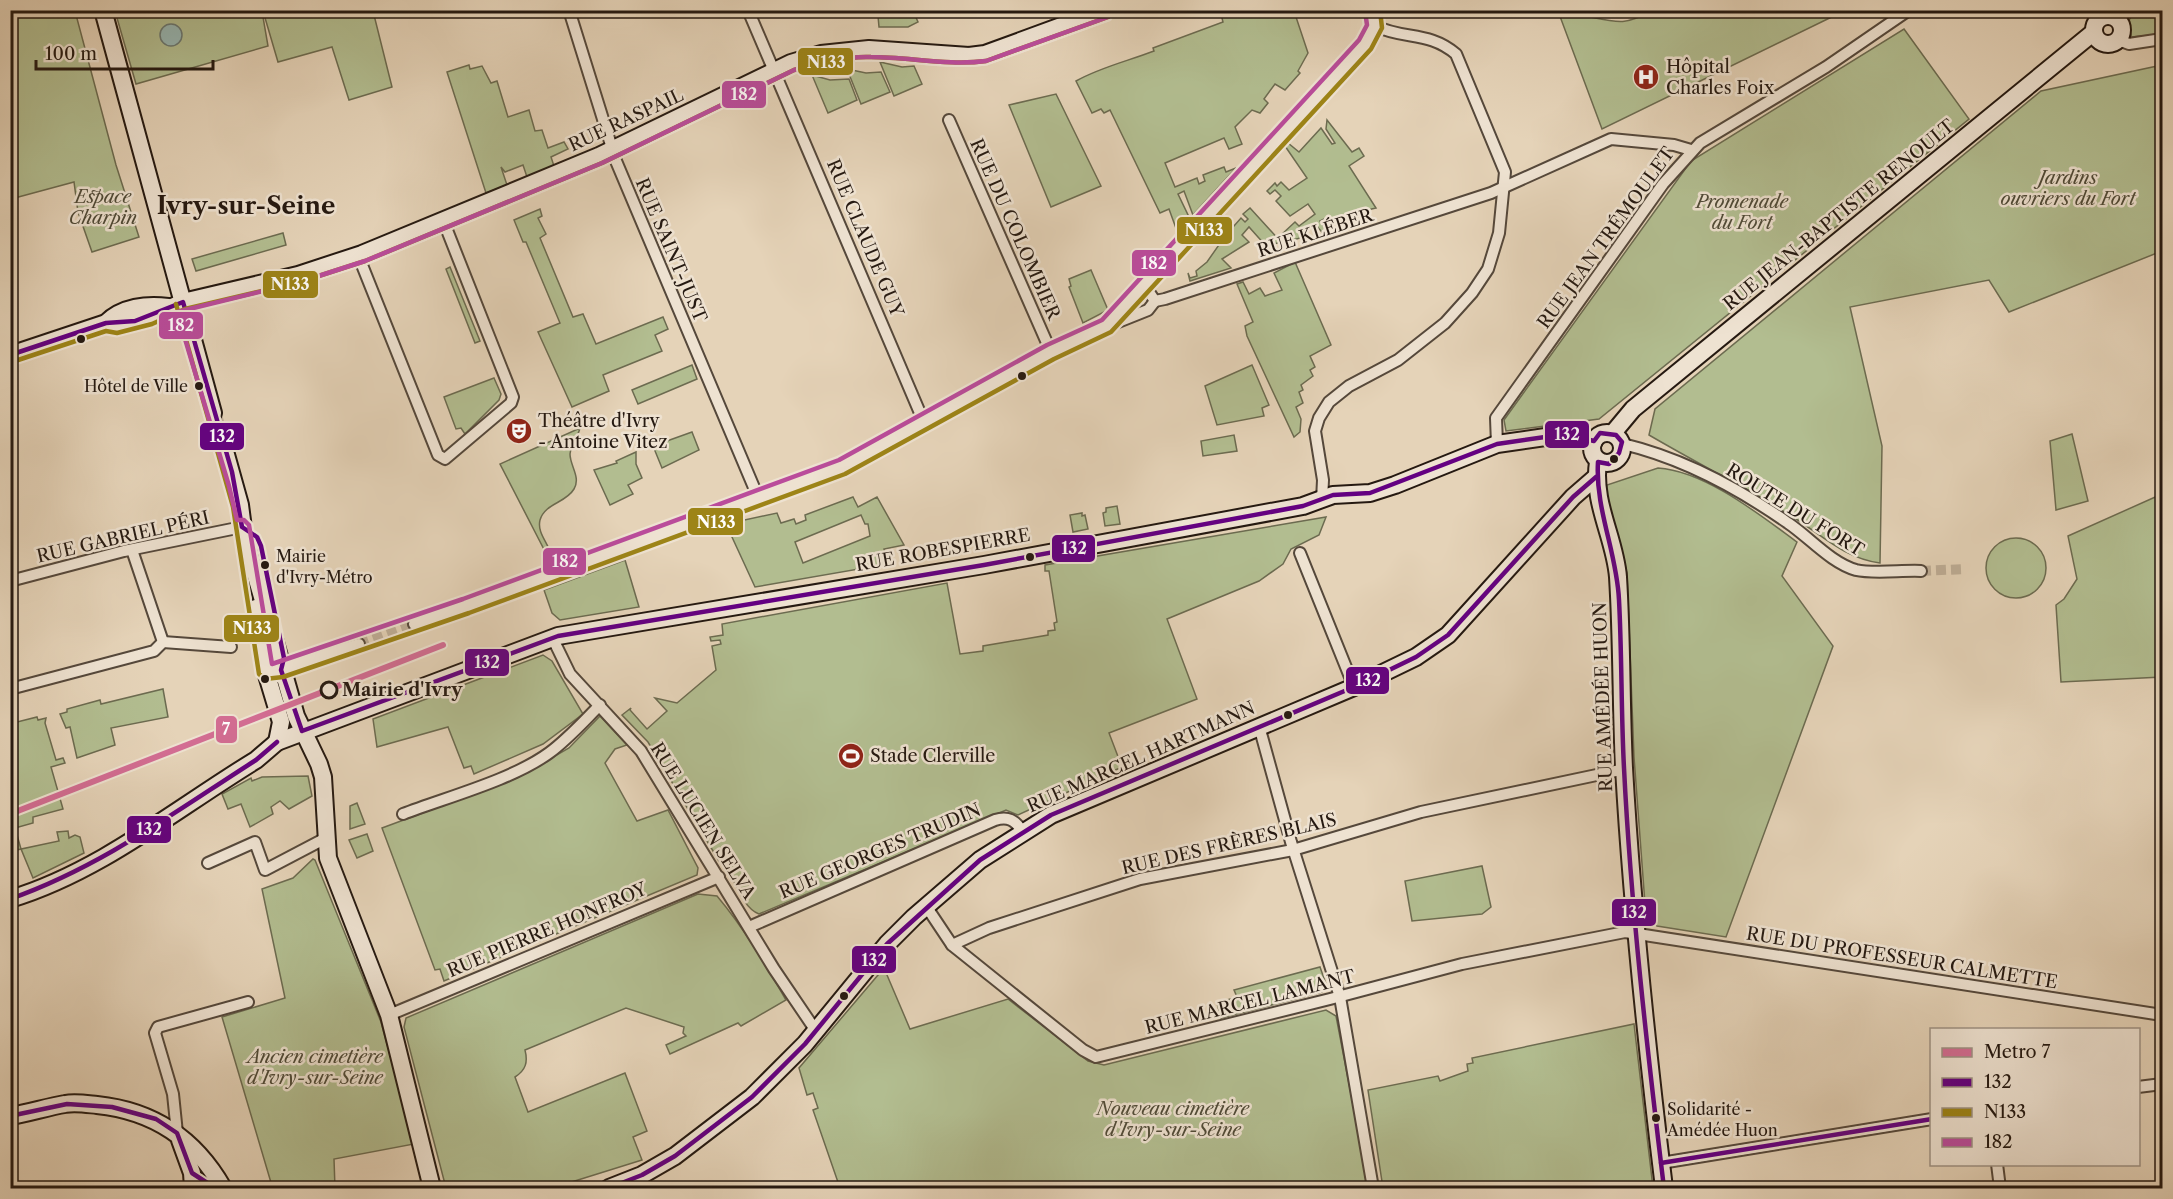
<svg xmlns="http://www.w3.org/2000/svg" width="2173" height="1199" font-family="'Libre Caslon Text',serif">
<style>
.green{fill:#b2bd90;stroke:#6c6b50;stroke-width:1.5;fill-rule:evenodd}
.water{fill:#97b7b4;stroke:#697873;stroke-width:1.5}
.lines{fill:none;stroke-linecap:round;stroke-linejoin:round}
.street-tunnel{stroke:#bfae97;stroke-width:10;stroke-dasharray:10 5;stroke-linecap:butt}
.secondary-tunnel{stroke:#bfae97;stroke-width:16;stroke-dasharray:16 8;stroke-linecap:butt}
.street-casing{stroke:#55483b;stroke-width:14}
.secondary-casing{stroke:#251911;stroke-width:20}
.street{stroke:#eee2d1;stroke-width:10}
.secondary{stroke:#eee2d1;stroke-width:16}
.bus-1-casing{stroke:#eee2d1;stroke-width:9}
.bus-2-casing{stroke:#eee2d1;stroke-width:9}
.bus-3-casing{stroke:#eee2d1;stroke-width:9}
.bus-1{stroke:#640082;stroke-width:4.5}
.bus-2{stroke:#9d8417;stroke-width:4.5}
.bus-3{stroke:#ba4c9b;stroke-width:4.5}
.metro-1-casing{stroke:#eee2d1;stroke-width:10}
.metro-1{stroke:#d36d93;stroke-width:6}
.bus-dot{fill:#251911;stroke:#eee2d1;stroke-width:2}
.stop-dot{fill:#eee2d1;stroke:#251911;stroke-width:3}
.labels{text-anchor:middle;dominant-baseline:central;stroke-width:5;stroke-linejoin:round;paint-order:stroke}
.bus-label{font-size:16px;fill:#251911;stroke:#eee2d1;text-anchor:start}
.poi-label{font-size:18px;fill:#251911;stroke:#eee2d1;text-anchor:start}
.street-label{font-size:18px;fill:#251911;stroke:#eee2d1}
.park-label{font-size:18px;font-style:italic;fill:#4f4a37;stroke:#eee2d1}
.stop-label{font-size:18px;font-weight:bold;fill:#251911;stroke:#eee2d1;text-anchor:start}
.district-label{font-size:24px;font-weight:bold;fill:#251911;stroke:#eee2d1}
.line-badge{stroke:#eee2d1;stroke-width:2}
.badge-label{font-size:16px;text-anchor:middle;font-weight:bold;fill:#fff}
</style>
<rect width="100%" height="100%" fill="#e5d3b8"/>
<filter id="stains"><feTurbulence type="fractalNoise" baseFrequency=".00333" numOctaves="4"/><feColorMatrix values="0 0 0 0 .2 0 0 0 0 .09 0 0 0 0 .02 0 0 0 .5 -.17"/></filter>
<radialGradient id="worn" r=".72"><stop offset=".6" stop-color="#630" stop-opacity="0"/><stop offset="1" stop-color="#630" stop-opacity=".3"/></radialGradient>
<g class="green">
<polygon points="895,10 913,11 918,22 908,27 879,27 878,16"/>
<polygon points="43,11 75,11 116,165 139,237 92,252 78,212 74,182 11,199 11,19"/>
<polygon points="115,11 258,11 263,17 268,46 136,84"/>
<polygon points="263,11 373,11 392,87 349,100 332,47 278,62"/>
<path d="M1232,11L1244,13L1251,11H1294L1308,53L1298,71L1300,73L1285,90L1275,84L1264,99L1268,103L1260,113L1252,110L1235,127L1242,144L1229,149L1224,138L1165,163L1175,187L1197,178L1199,184L1205,181L1203,175L1224,167L1226,172L1236,168L1193,215L1184,191L1178,194L1189,217L1177,231L1169,209L1160,213L1110,110L1104,113L1101,109L1092,113L1076,81C1101,67 1128,61 1154,51L1153,48L1223,22L1221,14Z"/>
<path d="M1558,11H1588L1591,17C1619,23 1626,25 1651,11H1844L1602,129Z"/>
<polygon points="2135,11 2162,11 2162,34 2131,37 2129,20"/>
<polygon points="1904,29 1969,119 1599,419 1506,431 1504,420 1691,161"/>
<polygon points="880,62 902,67 914,66 922,84 894,96"/>
<polygon points="469,65 470,69 482,66 491,83 497,81 508,117 529,110 535,131 542,130 548,148 564,142 568,149 551,157 554,166 527,177 523,165 505,172 501,167 507,185 486,193 447,72"/>
<path d="M2162,65V251L2009,312L1989,280L1850,307L1882,446L1880,563C1844,558 1823,536 1793,517C1746,488 1697,463 1649,435L1655,409L2041,91Z"/>
<polygon points="847,69 866,73 881,72 890,92 861,104"/>
<polygon points="812,75 830,80 849,79 857,100 828,113"/>
<polygon points="1056,94 1101,186 1051,207 1009,105"/>
<polygon points="1327,120 1352,152 1359,148 1364,156 1349,166 1376,208 1354,213 1329,225 1324,219 1320,221 1328,232 1333,230 1335,234 1326,237 1315,224 1304,231 1307,236 1286,242 1281,235 1295,222 1299,226 1315,214 1308,204 1290,216 1276,201 1281,196 1275,190 1270,194 1267,191 1275,183 1277,186 1281,182 1289,190 1307,178 1285,146 1288,143 1299,152 1321,128 1332,144 1335,143 1326,129"/>
<polygon points="1250,208 1281,242 1266,246 1249,227 1242,235 1249,242 1222,259 1231,268 1190,281 1188,273 1190,278 1197,276 1196,271 1207,262 1223,239 1233,242 1226,235 1241,218 1245,222 1248,219 1243,214"/>
<polygon points="540,209 542,216 538,218 546,234 540,238 573,317 583,314 596,344 663,317 668,329 655,335 662,351 603,375 609,391 572,407 538,332 560,323 526,242 523,242 514,220"/>
<polygon points="283,233 286,245 196,271 192,259"/>
<polygon points="1295,262 1331,345 1310,356 1315,367 1310,370 1313,376 1301,385 1303,390 1299,392 1303,403 1296,407 1301,419 1300,432 1294,437 1247,336 1245,326 1253,322 1237,284 1243,282 1249,294 1260,288 1265,296 1282,290 1274,273"/>
<polygon points="450,267 480,341 475,343 446,269"/>
<polygon points="1091,270 1108,310 1083,323 1069,287 1071,286 1069,279"/>
<polygon points="692,365 697,379 638,404 632,390"/>
<polygon points="1252,365 1269,405 1262,408 1264,416 1217,425 1205,386"/>
<polygon points="494,378 501,394 499,400 465,434 461,428 456,429 444,397"/>
<path d="M580,428C578,437 571,444 570,454C570,466 581,477 574,489C566,503 545,503 540,520C536,536 555,548 551,563L500,464Z"/>
<polygon points="692,432 699,450 662,468 653,446"/>
<polygon points="2072,434 2088,501 2056,510 2050,441"/>
<polygon points="1234,435 1237,451 1203,456 1201,441"/>
<polygon points="636,452 636,464 642,478 628,485 633,494 610,505 594,470 617,463 616,461"/>
<path d="M1658,468C1705,471 1760,515 1797,542L1782,576L1833,646L1726,937L1657,926L1646,917L1634,757L1627,573L1605,496L1607,485Z"/>
<polygon points="2162,494 2162,677 2061,682 2056,605 2064,599 2077,579 2068,536"/>
<path d="M853,497L858,507L877,497L904,545L884,549L888,564L755,587L726,524L777,513L781,523L794,519L796,524L806,520L805,515ZM861,515L865,524H868L870,536L803,563L795,542Z"/>
<polygon points="1117,506 1120,524 1105,526 1103,513 1106,512 1106,508"/>
<polygon points="1082,513 1082,516 1085,515 1088,529 1073,532 1070,515"/>
<path d="M1326,517L1319,535L1291,549L1283,564L1259,581L1167,619L1197,699L1109,733L1122,767L1018,815L1006,810L759,914C742,908 734,878 724,862L719,861L648,742L622,715L631,708L630,710L647,729L667,711L655,698L677,703L716,670L712,646L721,644L720,640L711,641L710,637L723,635L722,624L947,583L960,654L983,651V646L1048,635V631L1055,630L1054,623L1057,622L1049,571H1045V565Z"/>
<circle cx="2016" cy="568" r="30"/>
<polygon points="625,560 639,607 560,620 552,613 544,590"/>
<polygon points="543,655 552,661 583,714 543,744 474,774 471,766 464,768 448,727 377,747 373,719"/>
<polygon points="163,689 168,717 111,728 115,745 77,758 70,727 66,728 60,714 67,712 67,709 100,700 101,704"/>
<polygon points="600,716 627,745 615,749 605,763 637,821 668,810 698,868 697,875 444,981 440,969 435,970 382,828 517,778 569,748"/>
<polygon points="37,717 38,720 46,718 45,723 56,760 63,758 65,763 51,767 63,809 33,817 33,823 15,828 21,849 59,841 57,832 68,831 69,838 75,835 80,837 84,853 33,878 21,849 13,851 16,858 11,861 10,728 14,727 13,723"/>
<polygon points="308,776 312,796 289,809 280,801 271,807 273,814 250,827 241,804 228,809 222,794 251,778 252,781 262,777"/>
<polygon points="357,803 365,824 350,829 350,806"/>
<polygon points="367,834 373,851 357,858 349,840"/>
<polygon points="313,859 315,860 381,1022 414,1144 334,1159 335,1188 272,1186 222,1017 285,998 262,889 293,878"/>
<polygon points="1482,866 1491,907 1482,914 1412,921 1405,881"/>
<path d="M698,894L717,896C744,928 765,964 786,1000L741,1026L738,1023L670,1054L666,1045L686,1036L683,1033L684,1027L626,1008L525,1050C528,1062 526,1070 515,1077L528,1112L625,1073L647,1131L633,1137L642,1160L562,1185L537,1188H446L404,1027L406,1018Z"/>
<polygon points="1320,967 1326,984 1322,992 1221,1018 1217,1003 1237,997 1234,990"/>
<polygon points="884,968 910,1029 1008,999 1088,1061 1104,1065 1326,1010 1336,1016 1369,1188 840,1188 813,1110 818,1108 813,1093 807,1095 799,1068"/>
<polygon points="1634,1024 1653,1188 1383,1188 1368,1090 1438,1076 1440,1081 1468,1071 1467,1064 1473,1063 1472,1058"/>
</g>
<circle class="water" cx="171" cy="35" r="11"/>
<g class="lines">
<g class="street-tunnel">
<polyline points="1921,571 1965,569"/>
<polyline points="359,644 414,624"/>
</g>
<polyline class="secondary-tunnel" points="213,413 223,444"/>
<g class="street-casing">
<g id="street">
<polyline points="569,10 616,161 758,497"/>
<polyline points="748,10 923,420"/>
<polyline points="2118,40 2129,44 2162,39"/>
<polyline points="949,120 1051,352"/>
<polyline points="358,255 438,455 445,459 511,403 513,397 443,220"/>
<polyline points="1148,283 1147,289 1155,301 1165,299 1491,193 1611,139 1674,145 1691,150"/>
<polyline points="1108,326 1148,310 1155,301"/>
<polyline points="1497,444 1496,418 1663,184 1700,143 1826,67 1909,10"/>
<path d="M1623,444C1682,458 1738,488 1788,523C1809,537 1831,563 1856,570C1873,574 1903,570 1921,571"/>
<path d="M1322,500L1323,480L1315,431L1319,418L1329,402L1349,386L1398,360L1445,323L1472,293L1488,269L1499,233L1505,172L1456,54C1429,31 1405,40 1375,26"/>
<polyline points="132,550 163,642"/>
<polyline points="1300,553 1354,687"/>
<polyline points="10,581 124,551 242,527"/>
<polyline points="414,624 842,467 1051,352 1107,326 1365,44 1375,26 1372,10"/>
<polyline points="552,637 570,674 641,751 774,969 816,1031"/>
<polyline points="163,642 231,647"/>
<polyline points="276,670 359,644"/>
<polyline points="10,689 154,651 163,642"/>
<polyline points="1259,726 1291,842 1340,997 1373,1188"/>
<path d="M403,814C447,797 512,780 549,753C568,739 583,722 600,705"/>
<polyline points="208,863 255,842 265,870 326,838"/>
<polyline points="926,906 952,945 1083,1050 1096,1057 1330,999 1462,964 1625,932 2162,1015"/>
<path d="M749,927L995,820C1008,816 1015,820 1022,831"/>
<polyline points="952,945 989,928 1140,879 1293,850 1421,812 1625,769"/>
<polyline points="389,1015 719,877"/>
<polyline points="2138,1087 2162,1084"/>
<polyline points="177,1133 173,1094 155,1033 158,1027 248,1002"/>
<polyline points="1661,1163 1932,1119"/>
<polyline points="1997,1164 2000,1188"/>
</g>
</g>
<g class="secondary-casing">
<g id="secondary">
<polyline points="103,10 213,413"/>
<circle cx="2108" cy="30" r="14"/>
<polyline points="106,323 116,326 150,317 183,302 298,275 362,254 599,156 791,63 821,54 869,49 969,56 985,54 1105,10"/>
<path d="M10,355L106,323C122,307 147,304 168,307"/>
<circle cx="1607" cy="448" r="15"/>
<polyline points="1613,433 1633,409 2094,32"/>
<polyline points="223,444 240,505 244,536"/>
<path d="M1598,462C1592,503 1615,538 1618,577C1622,641 1621,705 1624,768C1632,908 1647,1049 1664,1188"/>
<polyline points="242,527 296,716 319,764 323,777 328,858 389,1015 432,1188"/>
<polyline points="256,608 266,672 281,722 277,742"/>
<path d="M10,899C100,872 177,808 256,760L277,742L558,636L984,565L1303,506L1333,495L1370,493L1395,485L1497,444L1566,434L1594,441"/>
<path d="M10,1116C29,1113 47,1107 65,1104C75,1102 87,1104 97,1105C155,1111 195,1139 223,1188"/>
<polyline points="180,1140 192,1173 193,1188"/>
<polyline points="609,1188 642,1175 675,1156 752,1097 805,1044 887,944 914,917 980,860 1051,815 1354,687 1416,657 1448,635 1573,497 1596,477"/>
</g>
</g>
<use href="#street" class="street"/>
<use href="#secondary" class="secondary"/>
<g class="bus-1-casing">
<g id="bus-1">
<path d="M10,355L106,323L135,321L183,302L232,472L242,527L257,537L261,546L284,658L281,670L302,731L558,636L984,565L1303,506L1333,495L1370,493L1497,444L1566,434L1594,441L1600,433L1616,435L1622,442L1619,453L1609,464L1598,462C1595,509 1617,553 1619,600C1622,656 1621,712 1624,768C1631,908 1647,1048 1664,1188"/>
<path d="M10,899C101,867 176,811 256,760L277,742"/>
<polyline points="10,1116 67,1104 112,1107 156,1119 177,1133 192,1173 215,1188"/>
<polyline points="1661,1163 1932,1119"/>
<polyline points="609,1188 642,1175 675,1156 752,1097 805,1044 887,944 980,860 1051,815 1354,687 1416,657 1448,635 1573,497 1596,477"/>
</g>
</g>
<g class="bus-2-casing">
<g id="bus-2">
<polyline points="176,304 233,507 259,674 265,679 283,677 469,613 845,474 1054,359 1111,332 1371,49 1382,28 1380,10"/>
<path d="M12,362L106,331L117,333L152,324L185,309L300,282L365,261L602,163L794,70C819,63 845,56 871,57C909,57 948,66 986,61L1108,17"/>
</g>
</g>
<g class="bus-3-casing">
<path id="bus-3" d="M1108,17L986,61C948,66 909,57 871,57C845,56 819,63 794,70L602,163L365,261L300,282L177,312L229,486L237,520H244L249,525L272,664L463,599L839,460L1047,345L1102,320L1359,40L1367,25L1365,11"/>
</g>
<use href="#bus-1" class="bus-1"/>
<use href="#bus-2" class="bus-2"/>
<use href="#bus-3" class="bus-3"/>
<g class="metro-1-casing">
<polyline id="metro-1" points="10,814 443,645"/>
</g>
<use href="#metro-1" class="metro-1"/>
</g>
<defs>
<g id="hospital-disc" transform="scale(1.35)"><circle r="9.5" fill="#8f2418" stroke="#eee2d1"/><path d="M-5-5h3v3.5h4V-5h3V5h-3V1.5h-4V5h-3Z" fill="#fff"/></g>
<g id="theatre-disc" transform="scale(1.35)"><circle r="9.5" fill="#8f2418" stroke="#eee2d1"/><path d="M-5-5.5Q0-4 5-5.5V0Q5 5 0 6Q-5 5-5 0ZM-3.3-2.5H-1v1.5H-3.3ZM1-2.5H3.3v1.5H1ZM-2.8 1Q0 5.5 2.8 1Z" fill="#fff"/></g>
<g id="stadium-disc" transform="scale(1.35)"><circle r="9.5" fill="#8f2418" stroke="#eee2d1"/><path d="M0-5a6.5 5 0 1 0 0 10a6.5 5 0 1 0 0-10ZM-3.5-1.8h7v3.6h-7Z" fill="#fff"/></g>
</defs>
<g fill-rule="evenodd">
<use href="#hospital-disc" x="1646" y="77"/>
<use href="#theatre-disc" x="519" y="431"/>
<use href="#stadium-disc" x="851" y="756"/>
</g>
<g class="bus-dot">
<circle cx="81" cy="339" r="5"/>
<circle cx="1022" cy="376" r="5"/>
<circle cx="199" cy="386" r="5"/>
<circle cx="1614" cy="459" r="5"/>
<circle cx="1030" cy="557" r="5"/>
<circle cx="265" cy="565" r="5"/>
<circle cx="265" cy="679" r="5"/>
<circle cx="1288" cy="715" r="5"/>
<circle cx="844" cy="996" r="5"/>
<circle cx="1656" cy="1118" r="5"/>
</g>
<circle class="stop-dot" cx="329" cy="690" r="8"/>
<g class="labels">
<g class="bus-label">
<text x="188" y="386" text-anchor="end">Hôtel de Ville</text>
<text x="276" y="556">Mairie<tspan x="276" dy="21">d'Ivry-Métro</tspan></text>
<text x="1667" y="1109">Solidarité -<tspan x="1667" dy="21">Amédée Huon</tspan></text>
</g>
<g class="poi-label">
<text x="1666" y="67">Hôpital<tspan x="1666" dy="21">Charles Foix</tspan></text>
<text x="538" y="421">Théâtre d'Ivry<tspan x="538" dy="21">- Antoine Vitez</tspan></text>
<text x="870" y="756">Stade Clerville</text>
</g>
<g class="street-label">
<text transform="translate(626 120) rotate(-25)">RUE RASPAIL</text>
<text transform="translate(1839 215) rotate(-39)">RUE JEAN-BAPTISTE RENOULT</text>
<text transform="translate(1015 229) rotate(66)">RUE DU COLOMBIER</text>
<text transform="translate(1315 233) rotate(-18)">RUE KLÉBER</text>
<text transform="translate(865 238) rotate(67)">RUE CLAUDE GUY</text>
<text transform="translate(1606 238) rotate(-54)">RUE JEAN TRÉMOULET</text>
<text transform="translate(671 250) rotate(67)">RUE SAINT-JUST</text>
<text transform="translate(1795 510) rotate(32)">ROUTE DU FORT</text>
<text transform="translate(123 537) rotate(-13)">RUE GABRIEL PÉRI</text>
<text transform="translate(943 550) rotate(-10)">RUE ROBESPIERRE</text>
<text transform="translate(1603 697) rotate(-92)">RUE AMÉDÉE HUON</text>
<text transform="translate(1141 757) rotate(-24)">RUE MARCEL HARTMANN</text>
<text transform="translate(703 821) rotate(58)">RUE LUCIEN SELVA</text>
<text transform="translate(1229 844) rotate(-13)">RUE DES FRÈRES BLAIS</text>
<text transform="translate(880 851) rotate(-23)">RUE GEORGES TRUDIN</text>
<text transform="translate(547 930) rotate(-23)">RUE PIERRE HONFROY</text>
<text transform="translate(1902 958) rotate(9)">RUE DU PROFESSEUR CALMETTE</text>
<text transform="translate(1250 1002) rotate(-14)">RUE MARCEL LAMANT</text>
</g>
<g class="park-label">
<text x="2068" y="178">Jardins<tspan x="2068" dy="21">ouvriers du Fort</tspan></text>
<text x="103" y="197">Espace<tspan x="103" dy="21">Charpin</tspan></text>
<text x="1742" y="202">Promenade<tspan x="1742" dy="21">du Fort</tspan></text>
<text x="315" y="1057">Ancien cimetière<tspan x="315" dy="21">d'Ivry-sur-Seine</tspan></text>
<text x="1173" y="1109">Nouveau cimetière<tspan x="1173" dy="21">d'Ivry-sur-Seine</tspan></text>
</g>
<g class="stop-label">
<text x="342" y="690">Mairie d'Ivry</text>
</g>
<g class="district-label">
<text x="246" y="205">Ivry-sur-Seine</text>
</g>
</g>
<g class="line-badge">
<rect x="797" y="47" width="57" height="29" rx="6" fill="#9d8417"/>
<rect x="721" y="80" width="46" height="29" rx="6" fill="#ba4c9b"/>
<rect x="1176" y="216" width="57" height="29" rx="6" fill="#9d8417"/>
<rect x="1131" y="249" width="46" height="28" rx="6" fill="#ba4c9b"/>
<rect x="262" y="270" width="57" height="29" rx="6" fill="#9d8417"/>
<rect x="158" y="311" width="46" height="29" rx="6" fill="#ba4c9b"/>
<rect x="1544" y="420" width="46" height="29" rx="6" fill="#640082"/>
<rect x="199" y="422" width="46" height="29" rx="6" fill="#640082"/>
<rect x="687" y="507" width="57" height="29" rx="6" fill="#9d8417"/>
<rect x="1051" y="534" width="45" height="29" rx="6" fill="#640082"/>
<rect x="542" y="547" width="45" height="29" rx="6" fill="#ba4c9b"/>
<rect x="223" y="614" width="57" height="29" rx="6" fill="#9d8417"/>
<rect x="464" y="648" width="46" height="29" rx="6" fill="#640082"/>
<rect x="1345" y="666" width="45" height="29" rx="6" fill="#640082"/>
<rect x="215" y="715" width="23" height="29" rx="6" fill="#d36d93"/>
<rect x="126" y="815" width="46" height="29" rx="6" fill="#640082"/>
<rect x="1611" y="898" width="46" height="29" rx="6" fill="#640082"/>
<rect x="851" y="945" width="46" height="29" rx="6" fill="#640082"/>
</g>
<g class="badge-label">
<text x="826" y="68">N133</text>
<text x="744" y="100">182</text>
<text x="1204" y="236">N133</text>
<text x="1154" y="269">182</text>
<text x="290" y="290">N133</text>
<text x="181" y="331">182</text>
<text x="1567" y="440">132</text>
<text x="222" y="442">132</text>
<text x="716" y="528">N133</text>
<text x="1074" y="554">132</text>
<text x="565" y="567">182</text>
<text x="252" y="634">N133</text>
<text x="487" y="668">132</text>
<text x="1368" y="686">132</text>
<text x="226" y="735">7</text>
<text x="149" y="835">132</text>
<text x="1634" y="918">132</text>
<text x="874" y="966">132</text>
</g>
<rect width="2173" height="1199" fill="none" stroke="#e5d3b8" stroke-width="36"/>
<rect x="12" y="12" width="2149" height="1175" fill="none" stroke="#251911" stroke-width="3"/>
<rect x="18" y="18" width="2137" height="1163" fill="none" stroke="#251911" stroke-width="1.5"/>
<rect x="1930" y="1028" width="210" height="138" fill="#eee2d1" stroke="#9e9284" stroke-width="1.5"/>
<rect x="1942" y="1048" width="30" height="9" fill="#d36d93" stroke="#9e9284" stroke-width="1.5"/>
<text x="1984" y="1058" font-size="18" fill="#251911">Metro 7</text>
<rect x="1942" y="1078" width="30" height="9" fill="#640082" stroke="#9e9284" stroke-width="1.5"/>
<text x="1984" y="1088" font-size="18" fill="#251911">132</text>
<rect x="1942" y="1108" width="30" height="9" fill="#9d8417" stroke="#9e9284" stroke-width="1.5"/>
<text x="1984" y="1118" font-size="18" fill="#251911">N133</text>
<rect x="1942" y="1138" width="30" height="9" fill="#ba4c9b" stroke="#9e9284" stroke-width="1.5"/>
<text x="1984" y="1148" font-size="18" fill="#251911">182</text>
<path d="M36 60v9h177v-9" fill="none" stroke="#251911" stroke-width="3"/>
<text x="45" y="60" font-size="18" fill="#251911" stroke="#eee2d1" stroke-width="4.5" paint-order="stroke">100 m</text>
<rect width="100%" height="100%" filter="url(#stains)"/>
<rect width="100%" height="100%" fill="url(#worn)"/>
</svg>
